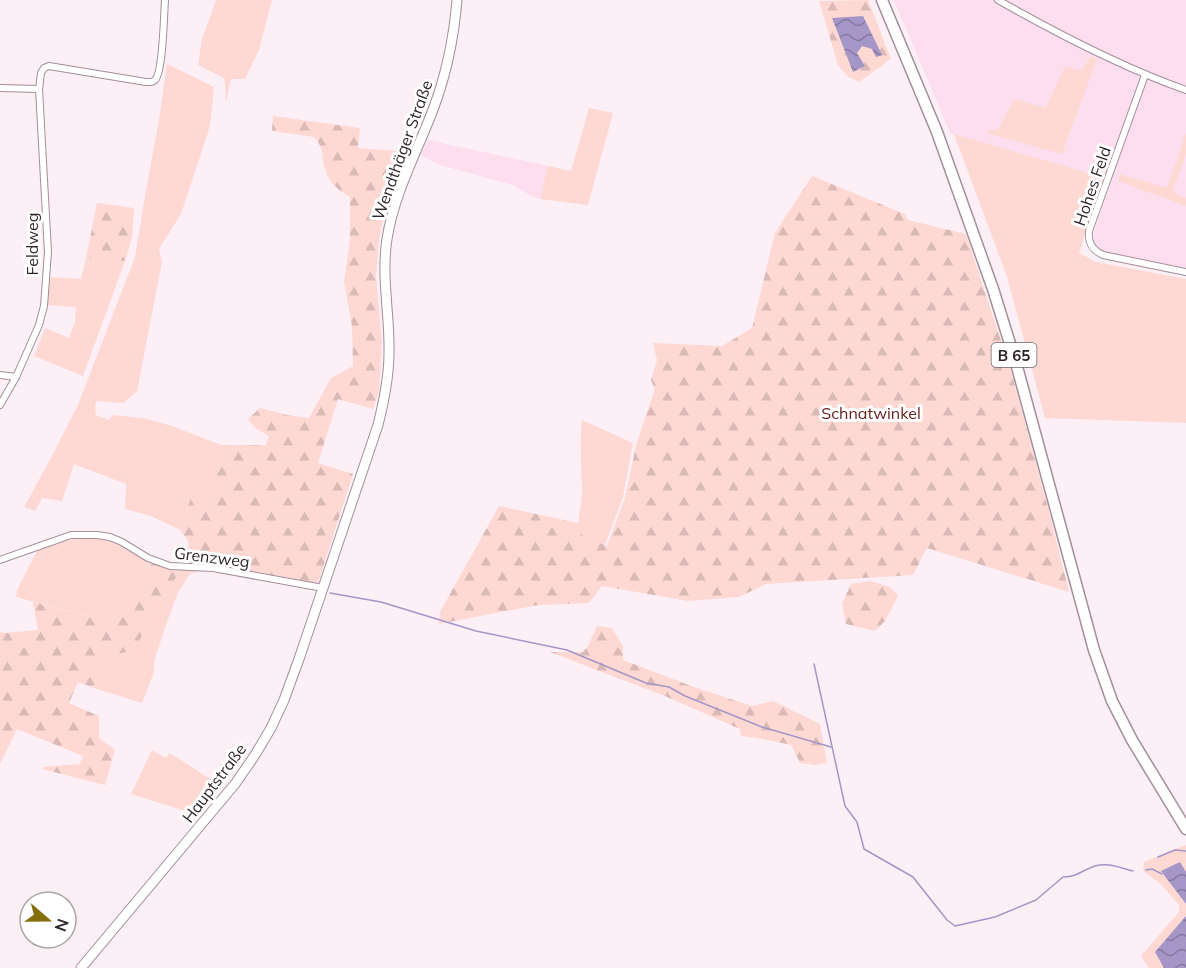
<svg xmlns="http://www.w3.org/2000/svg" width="1186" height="968" font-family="Mulish,sans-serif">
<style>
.built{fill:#fcdeef}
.green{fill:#fed9d4}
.forest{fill:url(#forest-firs)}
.water{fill:url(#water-waves)}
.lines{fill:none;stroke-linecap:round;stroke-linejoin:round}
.stream{stroke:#a496c7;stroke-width:1.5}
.street-casing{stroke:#a38e9a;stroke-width:8}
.secondary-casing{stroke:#a38e9a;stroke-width:11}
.primary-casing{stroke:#a38e9a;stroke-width:13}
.street{stroke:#fff;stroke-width:6}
.secondary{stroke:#fff;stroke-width:9}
.primary{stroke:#fff;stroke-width:10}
.labels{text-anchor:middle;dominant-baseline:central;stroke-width:6;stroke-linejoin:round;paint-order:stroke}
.shield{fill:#fff;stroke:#6b6669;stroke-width:1.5}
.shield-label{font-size:15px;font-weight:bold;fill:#2c2429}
.street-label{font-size:16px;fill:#2c2429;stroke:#fff}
.park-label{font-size:16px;fill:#66201c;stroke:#fff}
</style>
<defs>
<pattern id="forest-firs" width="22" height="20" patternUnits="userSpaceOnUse" patternTransform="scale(1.5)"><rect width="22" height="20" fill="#fed9d4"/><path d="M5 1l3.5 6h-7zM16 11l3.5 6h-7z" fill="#dabab6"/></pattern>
<pattern id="water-waves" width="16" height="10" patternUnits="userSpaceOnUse" patternTransform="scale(1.5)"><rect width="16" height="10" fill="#a496c7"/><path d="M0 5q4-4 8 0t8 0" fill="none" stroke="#867aa2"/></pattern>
</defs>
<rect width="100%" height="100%" fill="#fceff6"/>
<g class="built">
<polygon points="894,0 1186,0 1186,268 1101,251 1095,245 1094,232 1112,180 950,133"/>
<polygon points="428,140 548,166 540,199 528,194 513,185 437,164 421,155"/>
</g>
<g class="green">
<polygon points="216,0 272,0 259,50 245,79 231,79 226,103 225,82 224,78 198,65 202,39"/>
<polygon points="1091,56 1097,59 1062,154 986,133 999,128 1014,99 1046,108 1065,66 1081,71"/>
<polygon points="167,64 214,87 210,126 181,214 159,249 162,262 137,391 123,403 97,401 95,406 96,415 109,420 112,415 143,418 172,426 221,445 237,445 217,465 210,494 192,494 180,530 151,516 125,509 126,484 74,464 62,501 42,498 35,511 24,507 52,456 78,405 135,257 146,190 159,120"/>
<polygon points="589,108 613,113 588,205 540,199 548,166 571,171"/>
<polygon points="1186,133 1186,155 1173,190 1176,194 1186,198 1186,206 1118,181 1120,174 1167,188"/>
<polygon points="954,134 1103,177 1079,253 1096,262 1186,279 1186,423 1045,418 1007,277"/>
<polygon points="86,258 125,261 83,376 34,356 45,328 69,338 75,322 76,307 47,305 48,277 81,279"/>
<path d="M582,420L633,443L623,497L605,545L578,533C577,521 581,508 582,496C582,470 579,446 582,420Z"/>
<path d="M86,538C114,539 126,548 150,562L142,586L122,618L99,619L16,597L17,590L37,551L69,540Z"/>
<polygon points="181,570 199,571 190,574 178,592 166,625 154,661 154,672 142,703 94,688 100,658 135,649 155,608"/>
<polygon points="152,750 166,758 170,753 221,786 198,815 131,794"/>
<polygon points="1186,845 1186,968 1149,968 1141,956 1179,912 1179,905 1161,884 1145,872 1143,869 1144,862"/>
</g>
<g class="forest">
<polygon points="868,0 891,59 859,82 847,76 838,65 819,1"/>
<path d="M273,116L360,128L358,148L408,152L387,201L379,239L376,277L382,342L379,391L373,409L338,399L318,463L353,474L318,583L214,565L185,564L189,542L180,530L192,494H210L217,465L237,445H266L269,436L255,428L248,419L260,408L287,415L309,418L331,378L353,366L352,326L344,282L350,241V197C338,190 329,183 325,169C320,154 326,151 314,137L272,131Z"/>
<polygon points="812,176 905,214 908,220 966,234 1011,371 1051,519 1069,592 927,548 913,575 766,584 739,597 688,601 602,586 589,603 538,605 439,624 440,612 499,506 578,523 578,533 607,546 625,498 636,445 654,392 654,387 651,380 657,360 653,343 722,346 752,328 775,233"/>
<polygon points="97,203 134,208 132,237 125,261 86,258"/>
<polygon points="150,562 165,568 181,570 155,608 135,650 100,658 94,688 78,682 69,703 99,716 99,738 115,750 105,785 42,769 44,767 80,764 83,756 17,729 0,764 0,632 5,633 38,630 33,602 99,619 122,618 142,586"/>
<polygon points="870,581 890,587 898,596 885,621 875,631 846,624 842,604 851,584"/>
<polygon points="597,626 612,628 623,646 623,660 694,687 752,706 773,701 820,724 827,763 816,765 800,763 791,745 758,738 741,736 740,729 665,696 550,652 583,652 588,646"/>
</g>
<g class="water">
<polygon points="863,16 882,55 876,57 872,49 862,46 857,53 865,66 853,72 832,18"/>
<polygon points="1180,862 1186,872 1186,904 1161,871"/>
<polygon points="1186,916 1186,968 1164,968 1155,952"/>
</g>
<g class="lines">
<g class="stream">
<polyline points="330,593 381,602 476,631 567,650 646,683 669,687 685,696 762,727 831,747"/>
<path d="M814,664L845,806L857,822L864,849L913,877L947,920L955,926L995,917L1036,900L1063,877C1078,877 1082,870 1095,866C1109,862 1120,868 1133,871"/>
<polyline points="1158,857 1175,850 1186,851"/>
<polyline points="1146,870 1152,869 1162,874"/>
</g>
<g class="street-casing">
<g id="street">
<path d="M998,0C1058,34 1121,67 1186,90"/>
<path d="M1145,75L1089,231C1088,243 1092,250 1103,255L1186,272"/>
<polyline points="0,88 39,89"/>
<polyline points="0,375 16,377"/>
<path d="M0,405L16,377L39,325L44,306L48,252L39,89L41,73L44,68L49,66L146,82C150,82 152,83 155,80C163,73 164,13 165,0"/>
<polyline points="0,560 71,535 97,535 110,537 122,542 148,558 170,566 213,568 323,588"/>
</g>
</g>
<g class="secondary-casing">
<path id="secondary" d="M81,968L235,784L255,755L271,728L284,700L299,659L378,425C384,401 389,378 389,353C390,315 381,278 387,239C394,193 418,150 434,107C447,72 454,36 457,0"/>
</g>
<g class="primary-casing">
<polyline id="primary" points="882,0 937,132 993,289 1016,363 1094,650 1112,701 1132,740 1186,829"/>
</g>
<use href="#street" class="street"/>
<use href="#secondary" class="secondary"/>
<use href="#primary" class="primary"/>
</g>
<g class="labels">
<rect class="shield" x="991.5" y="343" width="45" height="24" rx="4.5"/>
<g class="shield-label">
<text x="1014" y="355">B 65</text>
</g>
<g class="street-label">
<text transform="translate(402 150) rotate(-70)">Wendthäger Straße</text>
<text transform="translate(1092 186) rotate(-71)">Hohes Feld</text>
<text transform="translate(32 244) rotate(-90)">Feldweg</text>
<text transform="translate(212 557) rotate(7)">Grenzweg</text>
<text transform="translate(214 783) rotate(-53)">Hauptstraße</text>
</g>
<g class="park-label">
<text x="871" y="413">Schnatwinkel</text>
</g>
</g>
<g transform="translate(48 920) rotate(110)"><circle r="28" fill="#ffffff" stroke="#aba7a9" stroke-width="1.5"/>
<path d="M0-4.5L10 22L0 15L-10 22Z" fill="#856f0d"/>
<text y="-9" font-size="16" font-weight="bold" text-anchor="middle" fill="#2c2429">N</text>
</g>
</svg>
